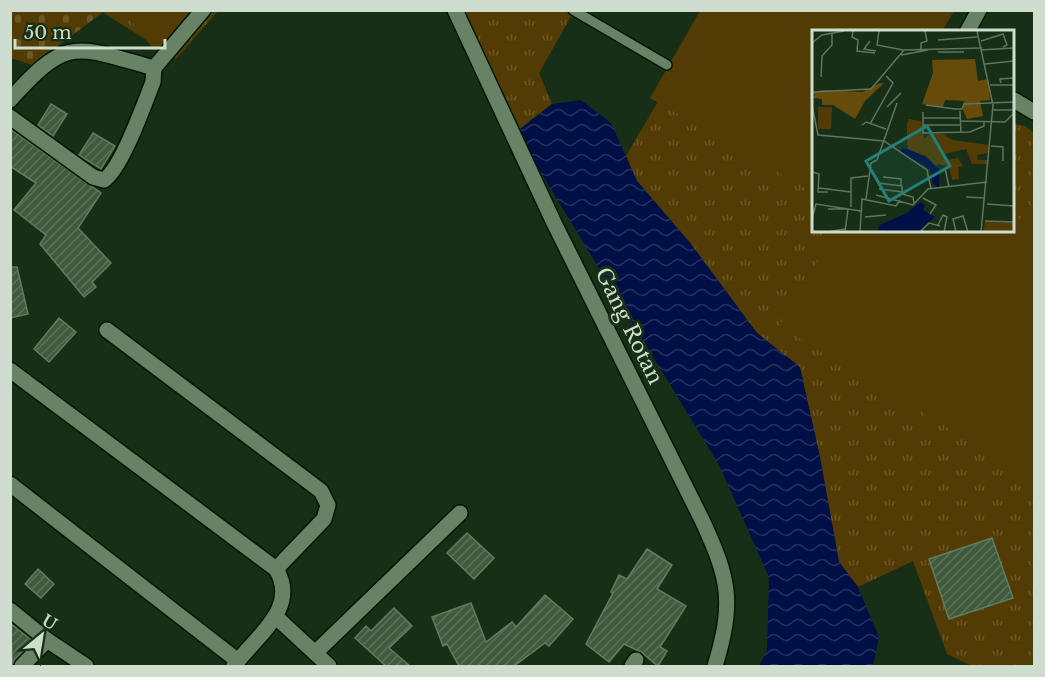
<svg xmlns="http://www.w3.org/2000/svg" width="1045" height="677" font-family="'Libre Baskerville',serif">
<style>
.grass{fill:url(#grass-tufts)}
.cemetery{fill:url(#cemetery-stones)}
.park{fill:#533c04}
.water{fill:url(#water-waves)}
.building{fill:url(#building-hatch);stroke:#617c5f;stroke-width:1.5}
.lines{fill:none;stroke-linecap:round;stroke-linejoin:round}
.lane-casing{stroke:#021702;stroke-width:12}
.street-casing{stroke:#021702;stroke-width:18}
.lane{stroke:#678265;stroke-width:9}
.street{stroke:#678265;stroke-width:15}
.labels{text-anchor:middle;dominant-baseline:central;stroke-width:6;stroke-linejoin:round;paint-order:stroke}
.street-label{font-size:21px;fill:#ceddcd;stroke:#172f16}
.inset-road{fill:none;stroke:#60755f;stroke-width:1.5}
.view{fill:#228078;fill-opacity:0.15;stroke:#228078;stroke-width:3}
.inset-edge{fill:none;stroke:#ceddcd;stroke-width:3}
</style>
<defs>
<pattern id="grass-tufts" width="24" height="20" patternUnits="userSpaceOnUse" patternTransform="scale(1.5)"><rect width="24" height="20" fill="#533c04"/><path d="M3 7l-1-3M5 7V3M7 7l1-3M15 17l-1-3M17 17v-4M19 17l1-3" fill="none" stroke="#6b5827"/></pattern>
<pattern id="cemetery-stones" width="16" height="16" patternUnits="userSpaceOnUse" patternTransform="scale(1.5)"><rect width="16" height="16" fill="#533c04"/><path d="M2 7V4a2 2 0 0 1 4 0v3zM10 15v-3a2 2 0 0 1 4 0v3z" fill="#6b5827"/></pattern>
<pattern id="water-waves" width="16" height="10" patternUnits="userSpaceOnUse" patternTransform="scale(1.5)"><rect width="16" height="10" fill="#001047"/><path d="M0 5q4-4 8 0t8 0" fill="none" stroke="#243260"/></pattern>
<pattern id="building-hatch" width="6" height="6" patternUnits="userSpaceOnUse" patternTransform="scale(1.5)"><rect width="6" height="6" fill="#405a3e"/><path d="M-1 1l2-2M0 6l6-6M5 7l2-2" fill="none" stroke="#5a7159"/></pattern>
</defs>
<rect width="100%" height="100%" fill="#172f16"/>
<g class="grass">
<polygon points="101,11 218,11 176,59"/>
<polygon points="453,11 574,11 539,73 552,104 516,132"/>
<polygon points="711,11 954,11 942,31 814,32 814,231 1014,231 1014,124 1025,126 1034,133 1034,666 972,666 947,654 913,561 858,587 839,562 820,457 800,368 757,333 691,244 637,181 626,156"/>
</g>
<polygon class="cemetery" points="101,11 102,13 32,65 11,58 11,11"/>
<g class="park">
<polygon points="123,11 189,11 155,51"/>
<polygon points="700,11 942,11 930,31 814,32 814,193 650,98"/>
<polygon points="1014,215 1034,228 1034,480 779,326 836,231 1014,231"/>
</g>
<polygon class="water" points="581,100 611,123 637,181 691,244 757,333 800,367 820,457 839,562 858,587 879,637 873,666 759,666 767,650 769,577 719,465 516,132 552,104"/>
<g class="building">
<polygon points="51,104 67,114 53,136 38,125"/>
<polygon points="10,129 101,193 78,228 111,263 92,282 96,287 84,297 40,244 46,235 14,210 36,183 10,166"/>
<polygon points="93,133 115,146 101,169 79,155"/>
<polygon points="10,267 17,267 28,314 10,318"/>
<polygon points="59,318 76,332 49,362 34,349"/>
<polygon points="467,533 494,558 474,579 447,553"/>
<polygon points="992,538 1013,598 949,619 929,559"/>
<polygon points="647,549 672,565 657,589 686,606 660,647 667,651 658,666 641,652 624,644 609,662 586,644 613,593 611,592 619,575 627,579"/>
<polygon points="38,569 54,584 41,598 25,584"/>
<polygon points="545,595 573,619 549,646 545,643 514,666 459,666 447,644 443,646 432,617 471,603 486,642 512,622 516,627"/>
<polygon points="394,608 412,626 389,648 410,666 386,666 355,638 366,626 371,631"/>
<polygon points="10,623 33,641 15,659 13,666"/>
</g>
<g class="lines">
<g class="lane-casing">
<polyline id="lane" points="573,10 667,65"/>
</g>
<g class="street-casing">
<g id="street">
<path d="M455,10L554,223L702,520C730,580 734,603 715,666"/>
<polyline points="967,32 979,10"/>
<path d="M10,100C68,35 75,46 154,68L203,10"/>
<polyline points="1014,100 1034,112"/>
<path d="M10,117L93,177L104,180C122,168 144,104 153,82L154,68"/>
<polyline points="107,330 321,491 328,505 324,519 276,569"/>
<path d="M10,370L276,569C300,608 255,637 234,666"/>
<polyline points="10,484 238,661"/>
<polyline points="10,610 47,640 86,666"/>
<polyline points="275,616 329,666"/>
<polyline points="315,653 460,513"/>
<polyline points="22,666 47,640"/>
<polyline points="632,666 636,660"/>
</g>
</g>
<use href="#lane" class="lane"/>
<use href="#street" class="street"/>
</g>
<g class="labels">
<g class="street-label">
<text transform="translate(629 326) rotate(64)">Gang Rotan</text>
</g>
</g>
<g transform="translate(812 30)">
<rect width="202" height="202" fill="#172f16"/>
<path d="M96,89L109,91L112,109L118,104H131L140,110L177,115L176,123L165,125L166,130H176V134H160L154,119L132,124L134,130L146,128L151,136L146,137L147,149L140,150L137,137L126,134L124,137L113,126L96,119Z" fill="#533c04"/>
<path d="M163,29L166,51L176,49L178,70L168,71L171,86L155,89L151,80L152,71L133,70L131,77L110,74L121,43L120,30ZM68,53H72L53,71L43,89L21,75H10V69L0,68L3,65L0,63L10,60L50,62Z" fill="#674b0b"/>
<path d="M6,77H20L19,99H6ZM95,93H109V115H95ZM111,110H133L132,125L110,124ZM173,192L202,193V202H171Z" fill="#533c04"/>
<path d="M91,118L113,126L127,139V158L121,154L118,139L88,122ZM108,172L113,175L111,180L123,187L105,202H65L68,195L95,183Z" fill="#001047"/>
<path class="inset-road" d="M41,1L40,7L46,10L45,21L63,23M67,1L65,15L91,20M165,1L181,75L169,202M126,10L165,7M58,11L52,19L64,21M169,11L191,4L195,15L191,17M0,13L10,5L32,1M109,19V13L115,11L113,1M168,20L201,18M126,22H152M89,25L116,20M173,34L202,31M9,47L10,26L20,15V3M189,53L188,49L202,48M178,55H202M0,62L59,59L92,20L170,18M0,75L6,105L72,111L115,140L119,159M114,75L143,79H150L152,74L202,72M75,77L89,63M181,80H202M148,81L149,103M111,82V103L158,102L172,96V91M111,88H149M149,91L193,92L202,83M58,94L81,53L74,46M50,95L54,92L74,99M111,95H149M179,116L191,117V131M133,138L137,157M0,142L7,144L6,162H16M71,147L89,149V155M66,153L90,156V164L101,167L102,174M7,158L39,162M67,159L90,162M64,165L101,175L116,159L175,152M154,167L173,168M111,168L124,175L118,184M54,169L59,133L65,130L85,73M175,174L202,176M39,177V148L56,146M16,179H36L33,202M53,187L74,185M0,189L4,174L49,181M173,191L202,192M126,195L131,185L135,187L132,202M15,202L33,199M48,202L50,169L84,176L88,170M108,202L117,193L128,196M144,202L141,189L151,186L156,202"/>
<path class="view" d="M115,96L138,136L77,171L54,131Z"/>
<rect width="202" height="202" class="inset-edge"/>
</g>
<rect width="1045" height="677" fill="none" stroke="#ceddcd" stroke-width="24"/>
<g transform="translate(42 635) rotate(30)" stroke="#172f16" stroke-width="4.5" paint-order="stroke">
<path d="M0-4.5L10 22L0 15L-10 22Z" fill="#ceddcd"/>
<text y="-9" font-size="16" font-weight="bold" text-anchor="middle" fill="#ceddcd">U</text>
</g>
<path d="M15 39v9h150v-9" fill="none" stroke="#ceddcd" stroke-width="3"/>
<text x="24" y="39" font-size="18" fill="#ceddcd" stroke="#172f16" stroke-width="4.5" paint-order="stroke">50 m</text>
</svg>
